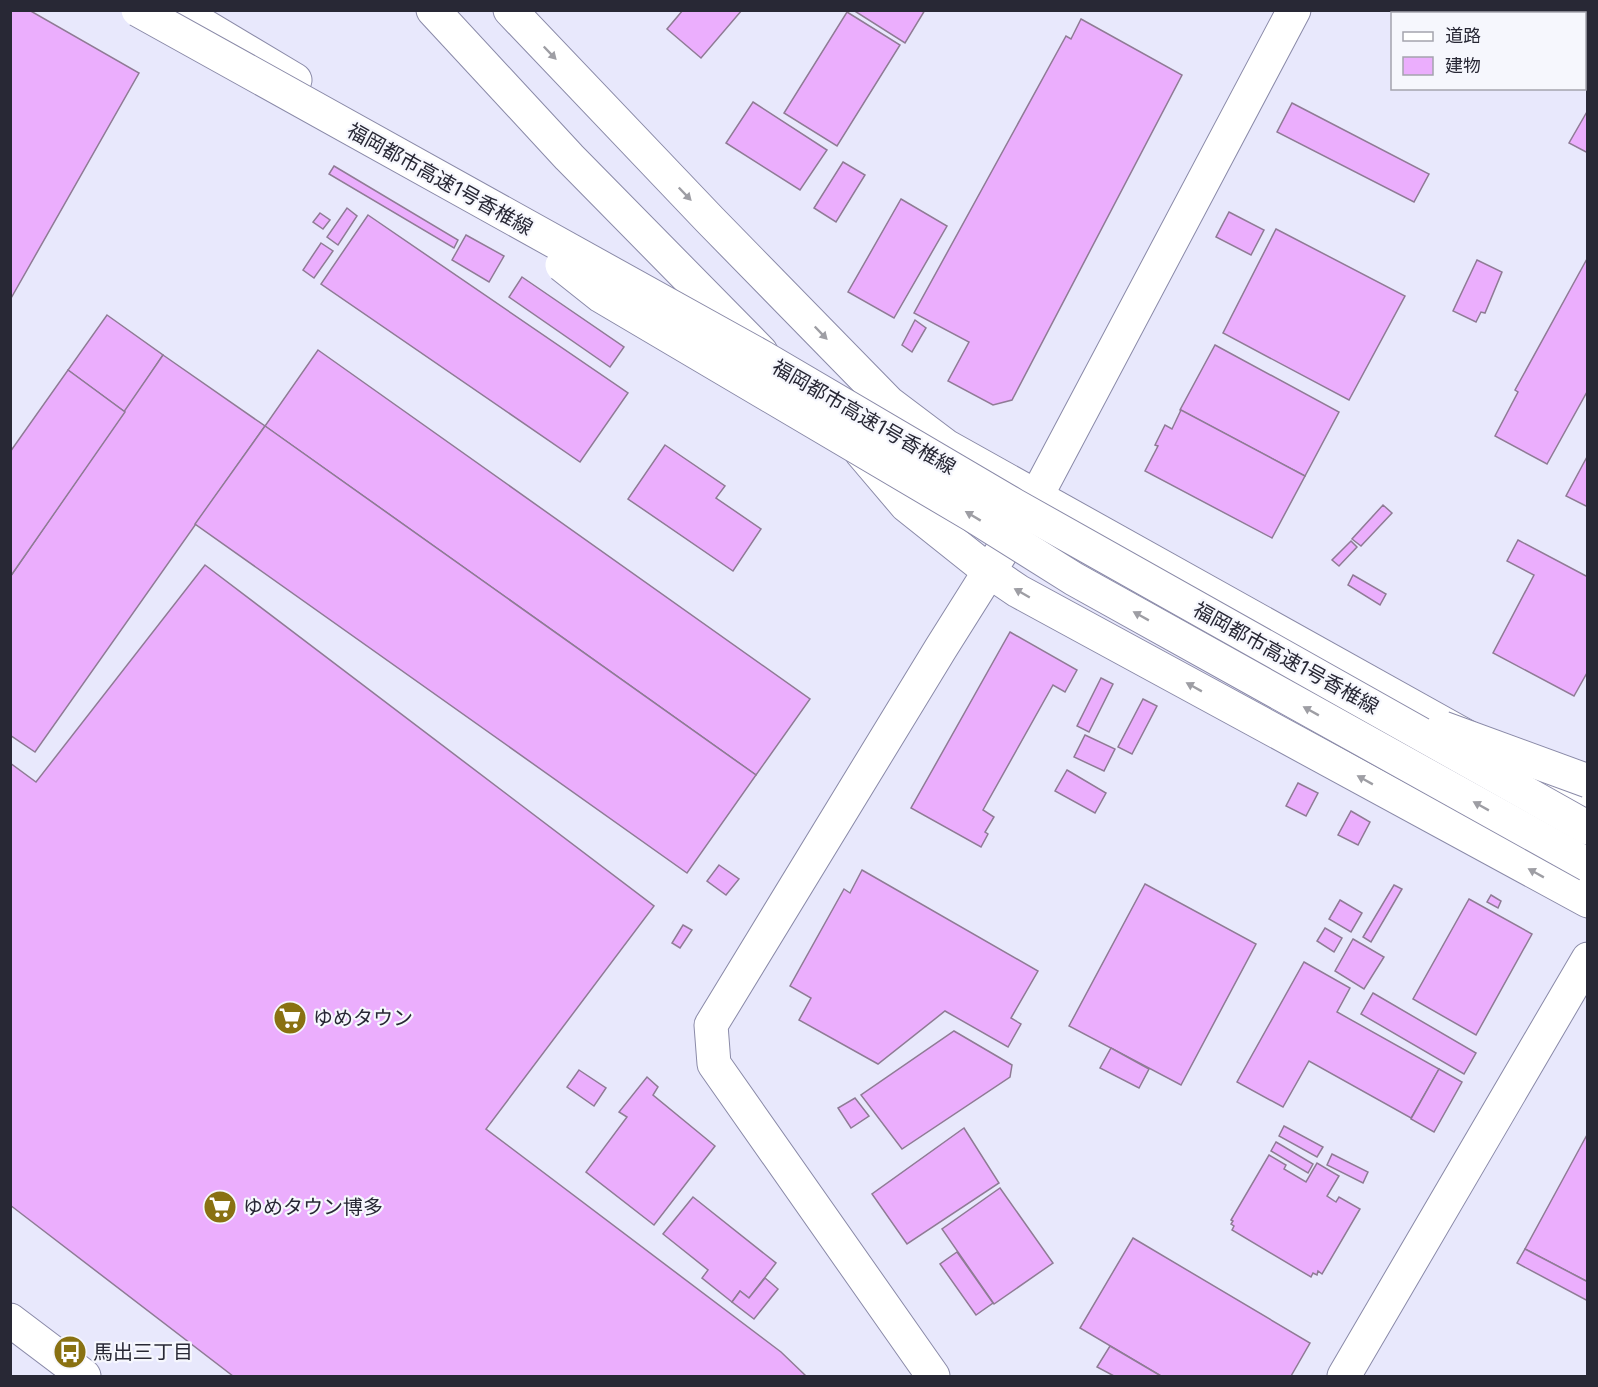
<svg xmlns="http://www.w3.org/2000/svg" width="1598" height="1387" font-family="Inter,'Noto Sans JP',sans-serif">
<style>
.building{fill:#ebaefd;stroke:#8f7b95;stroke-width:1.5}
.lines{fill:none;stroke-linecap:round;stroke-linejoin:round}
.tertiary-casing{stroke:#8a8aa8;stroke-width:35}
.trunk-casing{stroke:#8a8aa8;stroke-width:35}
.motorway-casing{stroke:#8a8aa8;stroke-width:35}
.tertiary{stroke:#fff;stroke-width:33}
.trunk{stroke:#fff;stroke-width:33}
.motorway{stroke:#fff;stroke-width:33}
.motorway-bridge-casing{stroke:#8a8aa8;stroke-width:35;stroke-linecap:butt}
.motorway-bridge{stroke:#fff;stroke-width:33}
.oneway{fill:#9e9ea4}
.labels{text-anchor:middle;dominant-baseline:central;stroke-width:4.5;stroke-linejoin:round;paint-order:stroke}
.street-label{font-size:20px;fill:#282835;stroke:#f6f7fd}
.poi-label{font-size:20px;fill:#282835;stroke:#f6f7fd;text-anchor:start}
</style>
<rect width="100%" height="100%" fill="#e8e8fc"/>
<g class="building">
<polygon points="10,10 29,10 139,73 10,300"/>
<polygon points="683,10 742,10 701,58 667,29"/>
<polygon points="853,10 925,10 905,43"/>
<polygon points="847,12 900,45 837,146 784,113"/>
<polygon points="1081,19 1182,75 1012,400 993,405 948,381 969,342 914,313 1066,36 1071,39"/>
<polygon points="753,102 827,150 800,190 726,143"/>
<polygon points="1292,103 1429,174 1414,202 1277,132"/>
<polygon points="1588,110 1588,153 1569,143"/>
<polygon points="843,162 865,175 836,222 814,208"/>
<polygon points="334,166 458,240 454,248 329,174"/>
<polygon points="901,199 947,226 894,318 848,292"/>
<polygon points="347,208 357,216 338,245 327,237"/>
<polygon points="1229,212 1264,230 1251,255 1216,237"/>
<polygon points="320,213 330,220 323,229 313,222"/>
<polygon points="368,215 628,393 580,462 321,284"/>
<polygon points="1276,229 1405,296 1349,400 1223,333"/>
<polygon points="466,235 504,256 489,282 452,260"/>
<polygon points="321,243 333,251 314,278 303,270"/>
<polygon points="1588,257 1588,390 1547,464 1495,436 1518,392 1515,390"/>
<polygon points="1477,260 1502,272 1485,313 1481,312 1476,322 1453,311"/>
<polygon points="522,277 624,347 610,367 509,297"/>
<polygon points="107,315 163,355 125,412 68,370"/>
<polygon points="915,320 926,328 912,352 902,345"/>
<polygon points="1215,345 1339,412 1305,476 1180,410"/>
<polygon points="318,350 810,699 756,775 265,426"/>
<polygon points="163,355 265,426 35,752 10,735 10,577"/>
<polygon points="68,370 125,412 10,577 10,452"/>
<polygon points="1181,410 1305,476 1272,538 1145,471 1158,446 1155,445 1165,425 1172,429"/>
<polygon points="265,426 756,775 687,873 195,524"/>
<polygon points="665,445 725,486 716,498 761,529 733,571 628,499"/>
<polygon points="1588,455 1588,507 1566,496"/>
<polygon points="1383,505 1392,513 1361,546 1352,539"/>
<polygon points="1518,540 1588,577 1588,671 1574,696 1493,653 1534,575 1507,561"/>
<polygon points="1351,541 1357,547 1339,566 1332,560"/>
<polygon points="205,565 654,906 486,1129 781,1352 806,1376 233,1376 10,1205 10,763 36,782"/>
<polygon points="1353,575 1386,594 1380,605 1348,585"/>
<polygon points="1010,632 1077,670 1065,692 1053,685 983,810 994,817 985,832 988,834 981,847 911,808"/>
<polygon points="1101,678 1113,684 1089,732 1077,726"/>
<polygon points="1143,699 1157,706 1132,754 1118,747"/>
<polygon points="1085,735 1115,749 1104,771 1074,757"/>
<polygon points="1067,770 1106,793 1095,813 1055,791"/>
<polygon points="1298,783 1318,793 1306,816 1286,806"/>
<polygon points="1351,811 1370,822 1358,845 1338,835"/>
<polygon points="719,865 739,879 726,895 707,881"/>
<polygon points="862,870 1038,971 1011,1018 1021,1024 1008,1047 945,1011 878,1064 799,1020 811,998 790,986 844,889 850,893"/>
<polygon points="1145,884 1256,944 1181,1085 1069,1026"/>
<polygon points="1394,885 1402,889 1371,942 1363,937"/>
<polygon points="1491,895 1501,901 1498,908 1487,902"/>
<polygon points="1469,899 1532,934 1476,1035 1413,999"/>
<polygon points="1340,900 1362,913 1351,932 1329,919"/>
<polygon points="683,925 692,930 680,948 672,943"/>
<polygon points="1325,928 1342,938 1334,952 1317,941"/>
<polygon points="1353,939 1384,957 1364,989 1335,971"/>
<polygon points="1304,962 1350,988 1337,1012 1439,1069 1411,1118 1309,1061 1283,1107 1237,1082"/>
<polygon points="1373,993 1476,1053 1464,1074 1361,1014"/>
<polygon points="954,1031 1012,1065 1010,1077 902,1149 861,1095"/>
<polygon points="1111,1048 1149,1069 1139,1088 1100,1068"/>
<polygon points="1439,1069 1462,1082 1434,1132 1411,1119"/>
<polygon points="579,1070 606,1088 594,1106 567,1087"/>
<polygon points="647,1077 658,1087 653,1095 715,1146 654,1225 586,1172 627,1117 619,1112"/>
<polygon points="855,1098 869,1116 851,1128 838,1108"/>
<polygon points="1284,1126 1323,1147 1317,1157 1279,1136"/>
<polygon points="964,1128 999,1183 907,1244 872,1194"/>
<polygon points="1588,1133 1588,1282 1525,1249"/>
<polygon points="1276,1142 1313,1164 1308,1173 1271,1151"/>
<polygon points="1332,1154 1368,1172 1363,1183 1327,1165"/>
<polygon points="1269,1155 1286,1165 1284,1169 1306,1182 1317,1163 1339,1176 1327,1196 1336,1202 1339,1197 1360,1209 1322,1274 1318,1271 1317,1275 1313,1273 1311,1277 1232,1230 1234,1226 1231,1224 1233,1221 1231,1220"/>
<polygon points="1000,1188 1053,1263 994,1304 942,1229"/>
<polygon points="693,1197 776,1263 749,1298 740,1291 732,1302 702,1278 708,1270 663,1234"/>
<polygon points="1133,1238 1310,1343 1291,1376 1161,1376 1080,1328"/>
<polygon points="1525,1249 1588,1282 1588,1301 1517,1263"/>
<polygon points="957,1252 993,1303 976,1315 940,1264"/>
<polygon points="765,1278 778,1289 754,1319 732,1302 740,1291 749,1298"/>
<polygon points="1110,1346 1161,1376 1114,1376 1097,1367"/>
</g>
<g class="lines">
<g class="tertiary-casing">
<g id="tertiary">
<polyline points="433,10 569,157 761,352"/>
<polyline points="510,10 710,220 889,403 946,446 1471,739"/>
<polyline points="861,452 906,505 990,572 1018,591 1588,901"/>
<polyline points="1521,766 1588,804"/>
<polyline points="933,1376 714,1064 711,1025 941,648 1036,497 1294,10"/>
<polyline points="1344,1376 1588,959"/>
</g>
</g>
<g class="trunk-casing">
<polyline id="trunk" points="10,1320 84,1376"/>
</g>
<g class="motorway-casing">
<polyline id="motorway" points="178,10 295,80"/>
</g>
<use href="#tertiary" class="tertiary"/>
<use href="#trunk" class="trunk"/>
<use href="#motorway" class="motorway"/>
<g class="motorway-bridge-casing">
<g id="motorway-bridge">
<polyline points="138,10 764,358 1014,505 1588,828"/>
<polyline points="562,265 601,296 972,515 1074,579 1588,865"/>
<polyline points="1443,728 1588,781"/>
</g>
</g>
<use href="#motorway-bridge" class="motorway-bridge"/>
</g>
<defs><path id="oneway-solid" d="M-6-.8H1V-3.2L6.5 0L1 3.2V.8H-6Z" transform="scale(1.5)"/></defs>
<g class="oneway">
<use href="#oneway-solid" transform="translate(550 53) rotate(46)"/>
<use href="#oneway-solid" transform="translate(685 194) rotate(46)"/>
<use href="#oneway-solid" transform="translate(821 333) rotate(46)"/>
<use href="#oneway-solid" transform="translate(973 516) rotate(-149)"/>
<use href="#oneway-solid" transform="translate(1022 593) rotate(-150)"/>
<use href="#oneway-solid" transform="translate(1141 616) rotate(-151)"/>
<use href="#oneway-solid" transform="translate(1194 687) rotate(-151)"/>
<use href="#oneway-solid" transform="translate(1311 711) rotate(-151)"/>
<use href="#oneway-solid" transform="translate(1365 780) rotate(-151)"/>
<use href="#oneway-solid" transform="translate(1481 806) rotate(-151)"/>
<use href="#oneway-solid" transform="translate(1536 873) rotate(-151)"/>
</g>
<defs>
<g id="supermarket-disc" transform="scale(1.725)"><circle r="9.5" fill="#897112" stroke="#f6f7fd"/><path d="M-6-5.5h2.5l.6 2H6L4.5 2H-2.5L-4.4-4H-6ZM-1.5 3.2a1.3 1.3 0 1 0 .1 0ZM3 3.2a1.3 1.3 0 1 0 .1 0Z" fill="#fff"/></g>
<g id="bus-disc" transform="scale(1.725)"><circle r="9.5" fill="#897112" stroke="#f6f7fd"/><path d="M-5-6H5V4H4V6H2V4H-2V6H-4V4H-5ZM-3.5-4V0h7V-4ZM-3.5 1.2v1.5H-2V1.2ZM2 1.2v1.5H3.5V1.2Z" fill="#fff"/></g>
</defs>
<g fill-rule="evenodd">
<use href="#supermarket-disc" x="290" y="1018"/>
<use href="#supermarket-disc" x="220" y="1207"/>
<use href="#bus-disc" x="70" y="1352"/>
</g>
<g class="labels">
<g class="street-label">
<text transform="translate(440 179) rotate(29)">福岡都市高速1号香椎線</text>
<text transform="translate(864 417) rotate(30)">福岡都市高速1号香椎線</text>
<text transform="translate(1286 658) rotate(29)">福岡都市高速1号香椎線</text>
</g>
<g class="poi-label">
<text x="313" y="1018">ゆめタウン</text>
<text x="243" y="1207">ゆめタウン博多</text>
<text x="93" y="1352">馬出三丁目</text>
</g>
</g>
<rect width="1598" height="1387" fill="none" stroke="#282835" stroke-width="24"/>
<rect x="1391" y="12" width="195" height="78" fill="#f6f7fd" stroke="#a4a4ad" stroke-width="1.5"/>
<rect x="1403" y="32" width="30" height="9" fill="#ffffff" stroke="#a4a4ad" stroke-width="1.5"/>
<text x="1445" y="42" font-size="18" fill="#282835">道路</text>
<rect x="1403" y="57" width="30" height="18" fill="#ebaefd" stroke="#a4a4ad" stroke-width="1.5"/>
<text x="1445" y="72" font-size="18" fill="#282835">建物</text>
</svg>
